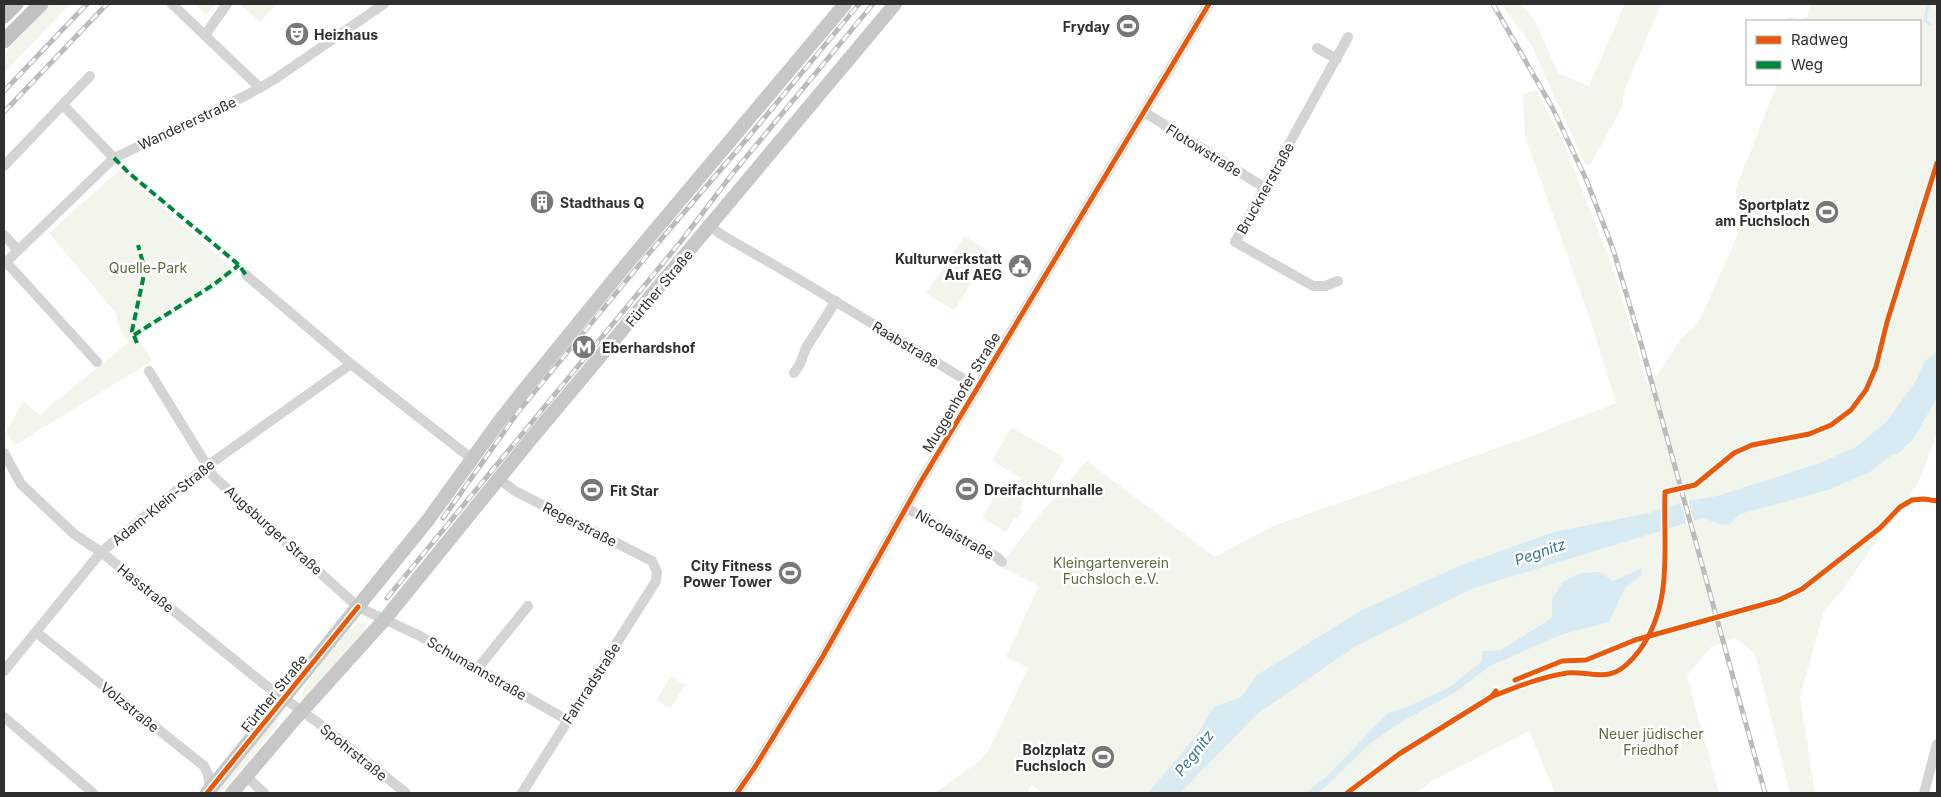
<svg xmlns="http://www.w3.org/2000/svg" width="1941" height="797" font-family="Inter,sans-serif">
<style>
.green{fill:#f2f5ec}
.water{fill:#d8ebf3}
.pier{fill:#fff}
.lines{fill:none;stroke-linecap:round;stroke-linejoin:round}
.stream{stroke:#d8ebf3;stroke-width:3}
.minor{stroke:#d4d4d4;stroke-width:10}
.major{stroke:#c7c7c7;stroke-width:14}
.highway{stroke:#c1c1c1;stroke-width:15}
.rail-casing{stroke:#bbb;stroke-width:5}
.rail{stroke:#fff;stroke-width:3;stroke-dasharray:9;stroke-linecap:butt}
.quiet{stroke:#00873e;stroke-width:4;stroke-dasharray:8 4;stroke-linecap:butt}
.cycleway-casing{stroke:#fff;stroke-width:8}
.cycleway{stroke:#e8590c;stroke-width:5}
.labels{text-anchor:middle;dominant-baseline:central;stroke-width:5;stroke-linejoin:round;paint-order:stroke}
.poi-label{font-size:14px;font-weight:bold;fill:#2f2f2f;stroke:#fff;text-anchor:end}
.street-label{font-size:14px;fill:#2f2f2f;stroke:#fff}
.park-label{font-size:14px;fill:#566d3a;stroke:#fff}
.water-label{font-size:15px;font-style:italic;fill:#397896;stroke:#fff}
</style>
<rect width="100%" height="100%" fill="#fff"/>
<g class="green">
<polygon points="50,4 70,4 4,73 4,54"/>
<polygon points="195,4 215,4 206,15"/>
<polygon points="240,4 277,4 260,22"/>
<polygon points="1501,4 1521,4 1535,21 1558,73 1589,86 1625,4 1661,4 1624,91 1622,107 1590,165 1585,164 1532,46"/>
<polygon points="1812,4 1937,4 1937,434 1919,481 1840,593 1824,611 1800,697 1815,793 1790,793 1755,654 1735,638 1711,647 1687,676 1719,793 1555,793 1529,731 1432,781 1416,793 1043,793 1032,785 1026,793 934,793 976,764 989,750 1028,668 1006,657 1039,586 999,566 1045,508 1087,461 1215,557 1273,526 1526,438 1616,403 1590,319 1525,136 1523,94 1536,90 1561,137 1611,263 1648,386 1656,377 1680,340 1699,322 1737,236 1736,188 1777,84 1920,84 1920,21 1787,21 1788,17 1801,20 1807,17"/>
<polygon points="119,170 236,272 228,279 137,337 152,361 15,445 6,431 24,401 39,415 129,342 121,331 115,312 49,233"/>
<polygon points="965,236 989,252 956,308 952,309 926,293"/>
<polygon points="1011,427 1065,458 1045,492 1030,484 1027,488 1018,483 1021,478 992,461"/>
<polygon points="1004,480 1027,494 1020,507 1022,511 1018,519 1014,518 1006,532 982,518"/>
<path d="M359,623L366,624L367,629L304,699L303,698L302,694C306,681 347,628 359,623Z"/>
<polygon points="671,676 685,685 670,709 656,700"/>
<polygon points="275,718 279,723 221,793 213,793"/>
</g>
<g class="water">
<polygon points="1937,351 1937,398 1914,438 1897,455 1893,454 1870,472 1828,490 1740,514 1729,525 1720,524 1703,518 1471,589 1356,646 1257,714 1180,793 1148,793 1196,736 1214,707 1241,697 1257,675 1362,610 1459,566 1554,532 1649,513 1683,502 1717,496 1820,463 1856,447 1887,421 1916,381 1925,361"/>
<polygon points="1642,568 1641,575 1625,588 1609,622 1560,635 1490,666 1454,693 1403,721 1372,742 1319,793 1306,793 1327,776 1388,713 1409,706 1450,687 1482,661 1483,651 1501,650 1552,618 1552,599 1563,582 1580,573 1600,572 1613,581"/>
</g>
<polygon class="pier" points="1688,499 1694,523 1687,525 1680,501"/>
<g class="lines">
<polyline class="stream" points="1928,4 1925,21 1930,24"/>
<g class="minor">
<polyline points="172,4 260,88"/>
<polyline points="205,35 227,4"/>
<polyline points="1317,48 1337,59"/>
<polyline points="63,105 114,158"/>
<polyline points="1144,112 1265,188"/>
<polyline points="4,166 90,76"/>
<polyline points="710,226 722,235 800,280 977,387"/>
<polyline points="4,235 18,250"/>
<polyline points="6,262 97,362"/>
<polyline points="4,264 114,158 247,95 275,79 384,4"/>
<polyline points="246,275 351,364"/>
<polyline points="1338,281 1325,286 1313,286 1235,242 1348,37"/>
<polyline points="149,371 214,477 358,607 418,635 567,720"/>
<polyline points="794,373 800,364 806,348 836,301"/>
<polyline points="4,453 21,484 74,534 101,552 264,684 317,722 406,793"/>
<polyline points="499,479 515,491 652,561 657,572 656,581 522,793"/>
<polyline points="906,508 997,557 1002,562"/>
<polyline points="36,632 204,766 208,774 210,789"/>
<polyline points="478,668 528,606"/>
<polyline points="4,671 101,552 207,466 351,364 472,459"/>
<polyline points="4,717 93,793"/>
<polyline points="246,776 264,793"/>
<polyline points="737,793 755,767 823,656 920,483 1209,4"/>
<polyline points="1924,793 1937,744"/>
</g>
<g class="major">
<polyline points="207,793 428,520 498,423 523,391 625,266 845,4"/>
<polyline points="232,793 294,720 385,619 531,439 895,4"/>
</g>
<g class="highway">
<polyline points="4,16 16,4"/>
<polyline points="4,41 41,4"/>
</g>
<g class="rail-casing">
<g id="rail">
<polyline points="1493,4 1553,109 1586,179 1613,249 1640,340 1765,793"/>
<polyline points="4,91 87,4"/>
<polyline points="4,112 107,4"/>
<polyline points="443,518 518,412 645,258 740,147 859,4"/>
<polyline points="387,598 682,240 733,173 873,4"/>
</g>
</g>
<use href="#rail" class="rail"/>
<g class="quiet">
<polyline points="114,158 129,173 239,265 246,275"/>
<polyline points="134,335 213,285 239,265"/>
<polyline points="137,343 132,331 145,270 138,245"/>
</g>
<g class="cycleway-casing">
<g id="cycleway">
<polyline points="1515,680 1562,661 1586,660 1635,640 1779,600 1802,589 1880,528 1900,507 1912,500 1924,499 1937,501"/>
<path d="M1491,697C1516,687 1541,677 1567,673C1581,671 1596,677 1609,674C1621,672 1632,660 1639,651C1674,604 1663,547 1665,492L1695,485L1734,453L1752,445L1809,434L1831,425L1851,410L1866,390L1876,367L1887,322L1937,163"/>
<polyline points="207,793 358,607"/>
<polyline points="737,793 755,767 823,656 920,483 1209,4"/>
<polyline points="1347,793 1399,754 1491,697 1496,691"/>
</g>
</g>
<use href="#cycleway" class="cycleway"/>
</g>
<defs>
<g id="stadium-disc" transform="scale(1.25)"><circle r="9.5" fill="#787878" stroke="#fff"/><path d="M0-5a6.5 5 0 1 0 0 10a6.5 5 0 1 0 0-10ZM-3.5-1.8h7v3.6h-7Z" fill="#fff"/></g>
<g id="theatre-disc" transform="scale(1.25)"><circle r="9.5" fill="#787878" stroke="#fff"/><path d="M-5-5.5Q0-4 5-5.5V0Q5 5 0 6Q-5 5-5 0ZM-3.3-2.5H-1v1.5H-3.3ZM1-2.5H3.3v1.5H1ZM-2.8 1Q0 5.5 2.8 1Z" fill="#fff"/></g>
<g id="building-disc" transform="scale(1.25)"><circle r="9.5" fill="#787878" stroke="#fff"/><path d="M-4-6H4V6H1V3H-1V6H-4ZM-2.5-4.3h1.7v1.8h-1.7ZM.8-4.3h1.7v1.8H.8ZM-2.5-1h1.7V.8h-1.7ZM.8-1h1.7V.8H.8Z" fill="#fff"/></g>
<g id="civic-disc" transform="scale(1.25)"><circle r="9.5" fill="#787878" stroke="#fff"/><path d="M-.6-6.5H3V-4.5H.6V-3L4-1V1h2V6H-6V1h2V-1L-.6-3ZM-1.2 2.5V6h2.4V2.5Z" fill="#fff"/></g>
<g id="metro-disc" transform="scale(1.25)"><circle r="9.5" fill="#787878" stroke="#fff"/><path d="M-5.5 5V-5H-3L0 0L3-5H5.5V5H3V-.5L0 4L-3-.5V5Z" fill="#fff"/></g>
</defs>
<g fill-rule="evenodd">
<use href="#stadium-disc" x="1128" y="26"/>
<use href="#theatre-disc" x="297" y="34"/>
<use href="#building-disc" x="542" y="202"/>
<use href="#stadium-disc" x="1827" y="212"/>
<use href="#civic-disc" x="1020" y="266"/>
<use href="#metro-disc" x="584" y="347"/>
<use href="#stadium-disc" x="967" y="489"/>
<use href="#stadium-disc" x="592" y="490"/>
<use href="#stadium-disc" x="790" y="573"/>
<use href="#stadium-disc" x="1103" y="757"/>
</g>
<g class="labels">
<g class="poi-label">
<text x="1110" y="26">Fryday</text>
<text x="314" y="34" text-anchor="start">Heizhaus</text>
<text x="560" y="202" text-anchor="start">Stadthaus Q</text>
<text x="1810" y="204">Sportplatz<tspan x="1810" dy="16">am Fuchsloch</tspan></text>
<text x="1002" y="258">Kulturwerkstatt<tspan x="1002" dy="16">Auf AEG</tspan></text>
<text x="602" y="347" text-anchor="start">Eberhardshof</text>
<text x="984" y="489" text-anchor="start">Dreifachturnhalle</text>
<text x="610" y="490" text-anchor="start">Fit Star</text>
<text x="772" y="565">City Fitness<tspan x="772" dy="16">Power Tower</tspan></text>
<text x="1086" y="749">Bolzplatz<tspan x="1086" dy="16">Fuchsloch</tspan></text>
</g>
<g class="street-label">
<text transform="translate(187 123) rotate(-25)">Wandererstraße</text>
<text transform="translate(1204 150) rotate(32)">Flotowstraße</text>
<text transform="translate(1265 188) rotate(-61)">Brucknerstraße</text>
<text transform="translate(659 288) rotate(-50)">Fürther Straße</text>
<text transform="translate(906 344) rotate(31)">Raabstraße</text>
<text transform="translate(961 392) rotate(-59)">Muggenhofer Straße</text>
<text transform="translate(163 502) rotate(-39)">Adam-Klein-Straße</text>
<text transform="translate(580 524) rotate(27)">Regerstraße</text>
<text transform="translate(274 530) rotate(42)">Augsburger Straße</text>
<text transform="translate(955 534) rotate(29)">Nicolaistraße</text>
<text transform="translate(146 588) rotate(39)">Hasstraße</text>
<text transform="translate(477 668) rotate(30)">Schumannstraße</text>
<text transform="translate(591 683) rotate(-57)">Fahrradstraße</text>
<text transform="translate(274 693) rotate(-51)">Fürther Straße</text>
<text transform="translate(130 707) rotate(39)">Volzstraße</text>
<text transform="translate(354 752) rotate(39)">Spohrstraße</text>
</g>
<g class="park-label">
<text x="148" y="267">Quelle-Park</text>
<text x="1111" y="562">Kleingartenverein<tspan x="1111" dy="16">Fuchsloch e.V.</tspan></text>
<text x="1651" y="733">Neuer jüdischer<tspan x="1651" dy="16">Friedhof</tspan></text>
</g>
<g class="water-label">
<text transform="translate(1540 552) rotate(-19)">Pegnitz</text>
<text transform="translate(1194 753) rotate(-52)">Pegnitz</text>
</g>
</g>
<rect width="1941" height="797" fill="none" stroke="#2f2f2f" stroke-width="10"/>
<rect x="1746" y="20" width="175" height="65" fill="#ffffff" stroke="#acacac"/>
<rect x="1756" y="36" width="25" height="8" fill="#e8590c" stroke="#acacac"/>
<text x="1791" y="45" font-size="15" fill="#2f2f2f">Radweg</text>
<rect x="1756" y="61" width="25" height="8" fill="#00873e" stroke="#acacac"/>
<text x="1791" y="70" font-size="15" fill="#2f2f2f">Weg</text>
</svg>
